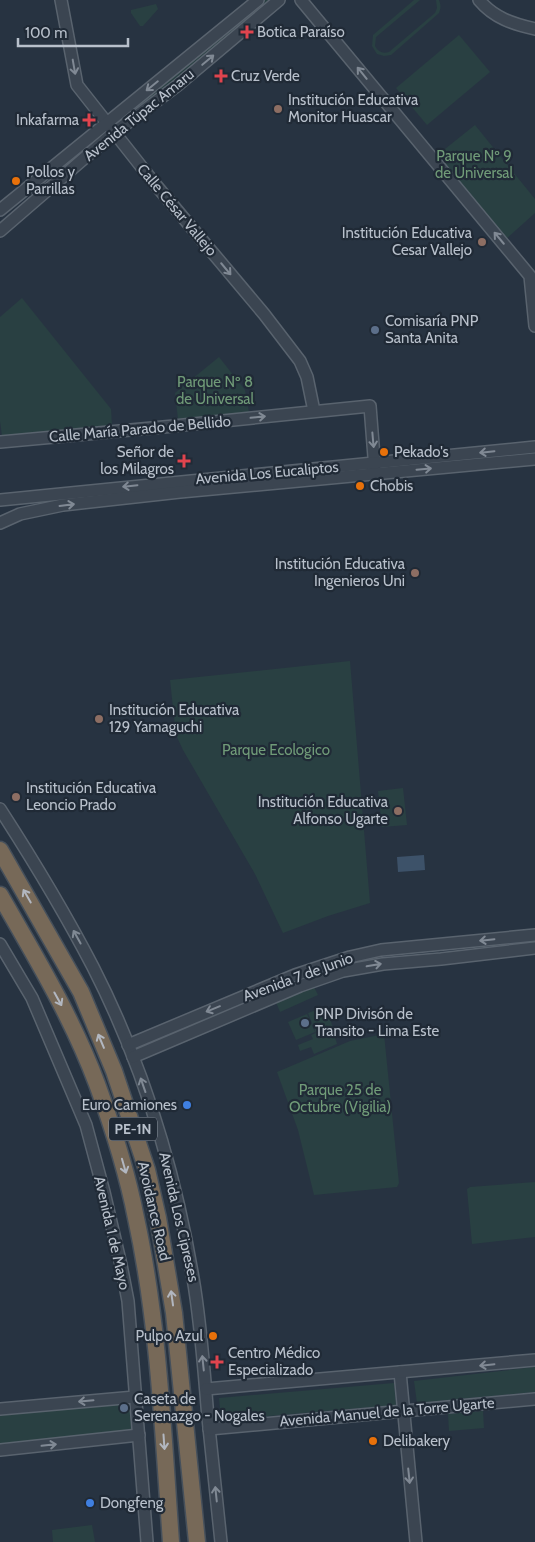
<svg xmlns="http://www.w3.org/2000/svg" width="535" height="1542" font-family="Cabin,sans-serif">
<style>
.green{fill:#294042}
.water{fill:#3d5269}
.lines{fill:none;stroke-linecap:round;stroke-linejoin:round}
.tertiary-casing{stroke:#59636e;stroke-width:14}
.motorway-casing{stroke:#46505b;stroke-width:19}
.tertiary{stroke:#3b4551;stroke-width:11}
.motorway{stroke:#776958;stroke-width:16}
.oneway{stroke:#808994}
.oneway2{stroke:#b2b7c0}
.health-dot{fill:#e0444e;stroke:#202a36;stroke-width:2}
.education-dot{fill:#8d6e63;stroke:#202a36;stroke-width:2}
.food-dot{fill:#e8710a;stroke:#202a36;stroke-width:2}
.service-dot{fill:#5c6f8a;stroke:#202a36;stroke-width:2}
.shop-dot{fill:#3f7fe0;stroke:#202a36;stroke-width:2}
.labels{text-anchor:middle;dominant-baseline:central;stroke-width:4.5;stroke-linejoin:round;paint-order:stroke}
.shield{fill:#202a36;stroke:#8a939e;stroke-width:1}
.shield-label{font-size:14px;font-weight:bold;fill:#b8c0cb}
.poi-label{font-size:15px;fill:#b8c0cb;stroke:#202a36;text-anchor:start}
.street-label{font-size:15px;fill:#b8c0cb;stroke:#202a36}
.park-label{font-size:15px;fill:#709b78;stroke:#202a36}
</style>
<rect width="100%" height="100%" fill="#273341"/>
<g class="green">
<polygon points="264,0 273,0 123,124 120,119"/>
<path d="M414,0H420L376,37L375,46C378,52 383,54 389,52L435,13L437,8L436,0H439C441,5 441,8 439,13L391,55L384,56L377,54L372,46L373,35Z"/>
<polygon points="156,4 158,9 143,26 140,26 131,13 131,10"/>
<polygon points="459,35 490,72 427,125 396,88"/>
<polygon points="475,125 535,199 535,213 506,239 435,157"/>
<polygon points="22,298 111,409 112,426 2,436 0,421 0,317"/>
<polygon points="219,357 245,390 249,412 178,419 175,393"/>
<polygon points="350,661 370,903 328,916 283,933 255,874 183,750 176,735 170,680"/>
<polygon points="403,788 407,825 382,827 378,791"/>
<polygon points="314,987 318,995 280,1012 276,1002"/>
<polygon points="327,1006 337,1044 314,1054 311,1047 300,1051 298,1045 313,1039 311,1035 316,1033 308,1013"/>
<polygon points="307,1014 315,1032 296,1040 288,1022"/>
<polygon points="384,1034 399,1183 397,1187 314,1195 298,1130 277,1072 350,1041"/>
<polygon points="535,1182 535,1237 472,1244 467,1189 470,1187"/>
<polygon points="535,1367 535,1392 417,1403 414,1381"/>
<polygon points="394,1383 396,1405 221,1420 219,1398"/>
<polygon points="132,1399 134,1431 0,1445 0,1411"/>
<polygon points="483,1411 484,1428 449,1431 448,1414"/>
<polygon points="92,1525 95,1542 53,1542 52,1530"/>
</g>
<polygon class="water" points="424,855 425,870 398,872 397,857"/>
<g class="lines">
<g class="tertiary-casing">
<g id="tertiary">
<polyline points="61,0 77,85 155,184 264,314 300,361 307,377 314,411"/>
<polyline points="301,0 530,276 535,326"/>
<path d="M479,0C494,18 513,24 535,29"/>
<polyline points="0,210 258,0"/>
<polyline points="0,231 110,136 178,85 279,0"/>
<polyline points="0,442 174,426 370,406 375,470"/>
<polyline points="0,500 535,447"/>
<polyline points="0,523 20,514 63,505 180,492 535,459"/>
<path d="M0,809C33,860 65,913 93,967C143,1065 175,1171 193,1278C201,1324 204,1371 208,1418C212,1459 217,1501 221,1542"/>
<polyline points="0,944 32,998 86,1125 104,1192 121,1265 128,1301 147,1542"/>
<polyline points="128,1045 295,975 350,957 381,950 535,935"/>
<polyline points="133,1057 300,986 343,971 383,964 441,959 535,948"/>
<polyline points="400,1372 416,1542"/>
<polyline points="206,1389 535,1360"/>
<polyline points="0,1409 135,1397"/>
<polyline points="209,1429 535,1399"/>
<polyline points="0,1450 139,1435"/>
</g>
</g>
<g class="motorway-casing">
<g id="motorway">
<polyline points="0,850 81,992 114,1071 147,1170 158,1218 174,1313 197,1542"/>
<path d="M0,895C35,956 72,1017 97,1084C113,1128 127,1172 136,1218C159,1324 163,1434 171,1542"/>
</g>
</g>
<use href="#tertiary" class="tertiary"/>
<use href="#motorway" class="motorway"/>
</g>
<defs><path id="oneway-shaft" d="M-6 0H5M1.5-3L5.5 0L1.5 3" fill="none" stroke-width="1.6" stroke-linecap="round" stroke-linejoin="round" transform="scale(1.25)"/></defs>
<g class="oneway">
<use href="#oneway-shaft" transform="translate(208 60) rotate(-40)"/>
<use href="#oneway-shaft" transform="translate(74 67) rotate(80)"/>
<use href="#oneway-shaft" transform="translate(362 73) rotate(-129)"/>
<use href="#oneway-shaft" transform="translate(152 86) rotate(141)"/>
<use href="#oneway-shaft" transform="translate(499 238) rotate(-130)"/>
<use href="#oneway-shaft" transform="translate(226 269) rotate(50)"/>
<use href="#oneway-shaft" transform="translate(258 417) rotate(-6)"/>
<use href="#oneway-shaft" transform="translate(373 440) rotate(85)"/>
<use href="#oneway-shaft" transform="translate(487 452) rotate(174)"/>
<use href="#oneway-shaft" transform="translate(424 469) rotate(-5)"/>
<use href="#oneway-shaft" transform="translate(130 486) rotate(174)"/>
<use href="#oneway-shaft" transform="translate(67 505) rotate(-7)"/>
<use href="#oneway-shaft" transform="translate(77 937) rotate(-119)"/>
<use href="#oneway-shaft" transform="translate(487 940) rotate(174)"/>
<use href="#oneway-shaft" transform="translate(374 965) rotate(-10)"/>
<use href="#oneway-shaft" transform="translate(213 1009) rotate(158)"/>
<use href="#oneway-shaft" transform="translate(143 1085) rotate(-109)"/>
<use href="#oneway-shaft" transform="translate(203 1363) rotate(-96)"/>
<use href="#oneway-shaft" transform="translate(487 1365) rotate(174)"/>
<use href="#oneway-shaft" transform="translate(86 1401) rotate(175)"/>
<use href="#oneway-shaft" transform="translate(49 1445) rotate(-6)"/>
<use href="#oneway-shaft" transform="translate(409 1476) rotate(84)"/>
<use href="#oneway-shaft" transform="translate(216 1494) rotate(-96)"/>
</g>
<g class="oneway2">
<use href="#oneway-shaft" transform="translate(27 896) rotate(-120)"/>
<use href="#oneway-shaft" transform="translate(58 999) rotate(61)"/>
<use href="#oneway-shaft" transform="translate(101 1041) rotate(-113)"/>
<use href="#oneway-shaft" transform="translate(124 1166) rotate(74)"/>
<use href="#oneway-shaft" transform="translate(172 1298) rotate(-98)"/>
<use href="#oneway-shaft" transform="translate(164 1442) rotate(86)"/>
</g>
<g class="health-dot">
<path d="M244.5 24.5h5v5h5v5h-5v5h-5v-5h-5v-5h5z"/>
<path d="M218.5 68.5h5v5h5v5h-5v5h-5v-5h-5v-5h5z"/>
<path d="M86.5 112.5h5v5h5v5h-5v5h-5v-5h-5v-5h5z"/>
<path d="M181.5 453.5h5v5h5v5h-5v5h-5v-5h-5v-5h5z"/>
<path d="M214.5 1354.5h5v5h5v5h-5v5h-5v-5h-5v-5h5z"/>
</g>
<g class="education-dot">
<circle cx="278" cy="109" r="5"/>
<circle cx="482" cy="242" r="5"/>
<circle cx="415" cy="573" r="5"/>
<circle cx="99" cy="719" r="5"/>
<circle cx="16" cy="797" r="5"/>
<circle cx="398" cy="811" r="5"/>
</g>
<g class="food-dot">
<circle cx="16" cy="181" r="5"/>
<circle cx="384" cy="452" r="5"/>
<circle cx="360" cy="486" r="5"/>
<circle cx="213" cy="1336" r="5"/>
<circle cx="373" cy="1441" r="5"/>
</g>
<g class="service-dot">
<circle cx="375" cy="330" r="5"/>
<circle cx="305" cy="1023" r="5"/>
<circle cx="124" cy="1408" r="5"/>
</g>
<g class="shop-dot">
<circle cx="187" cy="1105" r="5"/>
<circle cx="90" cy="1503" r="5"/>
</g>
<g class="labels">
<rect class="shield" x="109" y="1117.5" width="48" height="23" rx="4"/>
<g class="shield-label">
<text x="133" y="1129">PE-1N</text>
</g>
<g class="poi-label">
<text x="257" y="32">Botica Paraíso</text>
<text x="231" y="76">Cruz Verde</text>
<text x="288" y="100">Institución Educativa<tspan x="288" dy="17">Monitor Huascar</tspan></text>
<text x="79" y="120" text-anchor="end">Inkafarma</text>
<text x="26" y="172">Pollos y<tspan x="26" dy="17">Parrillas</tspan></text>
<text x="472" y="233" text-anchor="end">Institución Educativa<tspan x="472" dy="17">Cesar Vallejo</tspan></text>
<text x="385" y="321">Comisaría PNP<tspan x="385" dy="17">Santa Anita</tspan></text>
<text x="174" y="452" text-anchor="end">Señor de<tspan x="174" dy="17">los Milagros</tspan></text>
<text x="394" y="452">Pekado's</text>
<text x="370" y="486">Chobis</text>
<text x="405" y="564" text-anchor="end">Institución Educativa<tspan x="405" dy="17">Ingenieros Uni</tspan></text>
<text x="109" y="710">Institución Educativa<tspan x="109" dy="17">129 Yamaguchi</tspan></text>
<text x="26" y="788">Institución Educativa<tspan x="26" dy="17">Leoncio Prado</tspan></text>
<text x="388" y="802" text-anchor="end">Institución Educativa<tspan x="388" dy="17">Alfonso Ugarte</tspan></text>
<text x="315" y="1014">PNP Divisón de<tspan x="315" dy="17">Transito - Lima Este</tspan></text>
<text x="177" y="1105" text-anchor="end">Euro Camiones</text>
<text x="203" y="1336" text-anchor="end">Pulpo Azul</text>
<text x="228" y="1353">Centro Médico<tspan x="228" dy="17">Especializado</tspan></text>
<text x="134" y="1399">Caseta de<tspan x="134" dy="17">Serenazgo - Nogales</tspan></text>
<text x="383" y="1441">Delibakery</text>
<text x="100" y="1503">Dongfeng</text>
</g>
<g class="street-label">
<text transform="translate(139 115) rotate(-39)">Avenida Túpac Amaru</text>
<text transform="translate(177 210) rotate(50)">Calle César Vallejo</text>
<text transform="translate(140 429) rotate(-5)">Calle María Parado de Bellido</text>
<text transform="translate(267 473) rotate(-5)">Avenida Los Eucaliptos</text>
<text transform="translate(298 977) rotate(-20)">Avenida 7 de Junio</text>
<text transform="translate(154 1211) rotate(77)">Avoidance Road</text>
<text transform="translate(179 1217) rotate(77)">Avenida Los Cipreses</text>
<text transform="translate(112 1233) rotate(77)">Avenida 1 de Mayo</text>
<text transform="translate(387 1412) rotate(-5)">Avenida Manuel de la Torre Ugarte</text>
</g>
<g class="park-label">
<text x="474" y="156">Parque Nº 9<tspan x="474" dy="17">de Universal</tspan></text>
<text x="215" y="382">Parque Nº 8<tspan x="215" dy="17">de Universal</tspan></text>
<text x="276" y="750">Parque Ecologico</text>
<text x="340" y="1090">Parque 25 de<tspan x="340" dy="17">Octubre (Vigilia)</tspan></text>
</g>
</g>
<path d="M18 38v8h110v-8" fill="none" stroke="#b8c0cb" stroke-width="2.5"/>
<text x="25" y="38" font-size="15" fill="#b8c0cb" stroke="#202a36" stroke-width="4" paint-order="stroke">100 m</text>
</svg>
